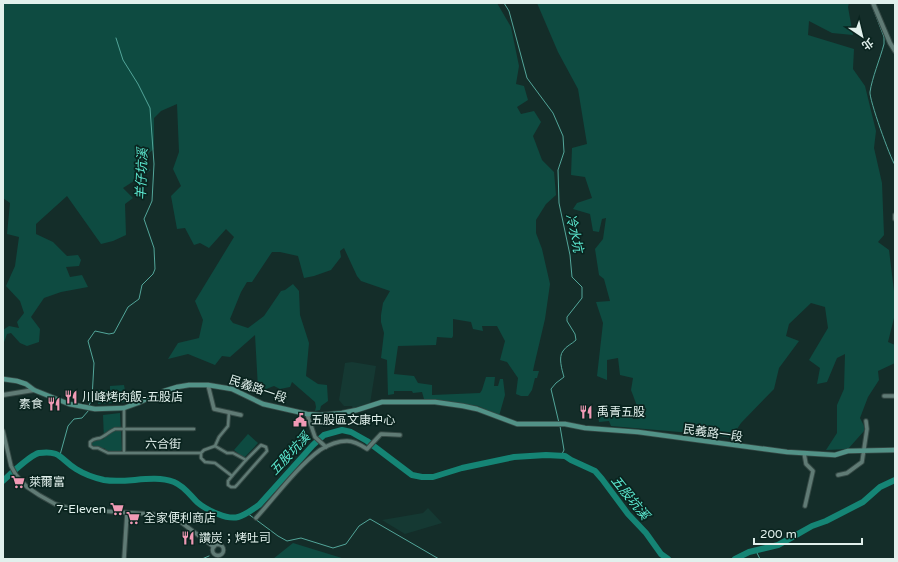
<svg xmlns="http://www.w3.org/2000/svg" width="898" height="562" font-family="'Varela Round','Noto Sans TC',sans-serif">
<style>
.built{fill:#153933}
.green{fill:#0e4b41}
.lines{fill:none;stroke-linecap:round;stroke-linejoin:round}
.stream{stroke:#52a599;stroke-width:1}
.river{stroke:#158575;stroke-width:6}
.pedestrian-casing{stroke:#364a46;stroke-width:4.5}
.minor-casing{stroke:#364a46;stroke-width:5.5}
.tertiary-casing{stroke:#364a46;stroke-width:6}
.secondary-casing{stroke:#364a46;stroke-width:6}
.pedestrian{stroke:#607b75;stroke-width:2.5}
.minor{stroke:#607b75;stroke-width:3.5}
.tertiary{stroke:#607b75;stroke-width:4}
.secondary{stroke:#529287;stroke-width:4.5}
.labels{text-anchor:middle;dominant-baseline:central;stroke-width:3.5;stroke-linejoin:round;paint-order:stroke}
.street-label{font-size:12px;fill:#e1f0ec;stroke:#0a241f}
.poi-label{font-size:12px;fill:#e1f0ec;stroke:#0a241f;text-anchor:start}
.water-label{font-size:13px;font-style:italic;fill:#5ce8d0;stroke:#0a241f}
</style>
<rect width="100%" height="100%" fill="#142d29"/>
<g class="built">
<polygon points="352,362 376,366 370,404 353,409 352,406 344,406 339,400 345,363"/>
<polygon points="428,508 442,523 405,534 382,520 423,513"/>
</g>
<g class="green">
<polygon points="3,3 497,3 511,27 519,66 516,84 524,86 528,100 517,107 521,114 534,111 541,122 533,136 542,160 554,172 556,195 546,204 536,220 536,233 542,249 550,284 545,319 534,366 533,371 539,371 537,378 535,378 532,390 528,396 521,396 516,394 518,378 507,362 500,360 505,341 497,326 482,326 483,331 473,329 471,322 453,319 453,336 452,338 437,337 436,345 398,346 394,374 414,376 418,383 432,385 432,395 480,393 482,390 486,377 495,377 494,386 498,386 500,379 503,379 505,395 499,416 478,406 424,399 422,392 413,393 412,391 394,391 394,394 388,395 387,360 381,358 384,333 381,322 381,315 383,303 390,291 361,281 357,276 344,248 340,251 341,257 331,270 314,276 304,278 298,256 280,252 272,252 252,282 247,282 241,292 230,319 233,323 248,328 264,316 281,291 285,290 293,284 299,291 300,315 309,343 306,376 318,384 327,385 328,401 321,406 320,410 315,411 316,407 315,402 292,382 290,387 280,389 274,386 266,389 258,388 255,335 230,357 222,356 215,365 188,354 168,359 178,343 199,338 203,320 195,301 234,237 226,229 209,248 200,243 194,245 185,228 177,229 171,196 181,186 173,169 179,152 177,104 161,111 154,118 154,149 149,153 147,168 151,170 123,188 133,198 125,204 126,235 113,241 101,244 67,196 36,224 36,234 53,242 67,256 78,255 81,260 79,266 66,267 70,277 82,275 88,287 61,292 44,298 31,317 40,329 39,342 27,346 20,343 11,333 7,334 3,345 3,330 9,326 19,328 17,322 24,313 20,301 6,286 15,266 19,237 7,234 10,203 3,198"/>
<polygon points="537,3 849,3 848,7 853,35 832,33 809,21 808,35 854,49 853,69 865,86 876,131 874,148 882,183 884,235 878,242 889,250 895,299 895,314 888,342 895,345 895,363 878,371 879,380 868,397 860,418 864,426 864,431 848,449 826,450 837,433 837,405 844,389 845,354 837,358 827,382 817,384 820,368 809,360 828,328 825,307 811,303 789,324 786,336 799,341 779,368 774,389 741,423 731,438 714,435 611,426 609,421 599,422 598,416 632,413 637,406 631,390 633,378 620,375 618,358 607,360 607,380 597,376 603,323 596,302 610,301 604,279 599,275 595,249 603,239 606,218 602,219 599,232 593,231 590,214 573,209 577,203 592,198 585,177 571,175 572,148 587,144 578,89 558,52"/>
<polygon points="124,385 127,402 98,404 98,390 110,390 110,386"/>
<polygon points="120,413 122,450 119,452 109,452 104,448 94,448 91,445 91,442 94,440 104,439 103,415"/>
<polygon points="248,434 258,443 244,458 234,450"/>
<polygon points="293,543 345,559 273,559"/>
</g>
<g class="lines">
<g class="stream">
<path d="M504,3L509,11L527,78L553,113L563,136L564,152L558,170L559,203L570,255L572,277L582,287V298L567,317V321L575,334L576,340C572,344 566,346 563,351C558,357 562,370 564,377L556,383L551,389L559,423"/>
<path d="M871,3L884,37V44C880,59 872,78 870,92C869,99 890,158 895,165"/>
<polyline points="89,406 92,398 94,363 88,341 95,331 109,334 114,333 128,307 139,299 142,285 153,274 155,269 154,248 144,219 152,201 154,164 150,108 138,84 123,60 116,38"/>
<polyline points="560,426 564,450 561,456"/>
<polyline points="60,455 68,426 74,419 82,418 89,410"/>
<polyline points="247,513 278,536 287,541 301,538 333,548 346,544 359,526 370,519 439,559"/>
<polyline points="756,551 760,559"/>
<polyline points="202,559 209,556"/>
</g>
<g class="river">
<path d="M3,481C9,475 32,454 39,453C61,450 60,459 76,469C84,474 95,478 104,480C127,484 152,474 174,482C184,486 190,495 197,502C204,508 210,511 218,514C237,522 243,516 259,505L313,445L324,435L342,430L351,432L367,441L412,475L422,477H433L462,468L514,457L546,455L565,456L571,460L595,471L602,479L628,514L646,533L661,554L668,559"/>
<polyline points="735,559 749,552 778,545 789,539 812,526 826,521 863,502 880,487 895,480"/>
</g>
<g class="pedestrian-casing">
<g id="pedestrian">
<polyline points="124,408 124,452"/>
<path d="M194,429H115C110,431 105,436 100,438C95,439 94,438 90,442V446L93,448H98L108,453H201V458L205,462L215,463L232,476L228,481V485L231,487H235L237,485L267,451L266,447L261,445L246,460L233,453H227L215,446L204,450L201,453"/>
<polyline points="215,446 219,437 228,426 229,412"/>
<polyline points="232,476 246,460"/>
</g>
</g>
<g class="minor-casing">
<g id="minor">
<polyline points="895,215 895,219"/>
<polyline points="208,385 214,409 241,415"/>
<polyline points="884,396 895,396"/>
<polyline points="307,414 315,437 326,447"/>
<polyline points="3,431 11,466 16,475 27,487 39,495 55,504 72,509 149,514 172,516 178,520 214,547"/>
<polyline points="804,453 806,464 813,471 805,506"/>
<polyline points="838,475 847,473 862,462 867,429 866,421"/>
<path d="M256,518C275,497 298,466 320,450C328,445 338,441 347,441C354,441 361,445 367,449L381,434L400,435"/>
<circle cx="218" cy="550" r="5.5"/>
<polyline points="124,559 127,513"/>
</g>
</g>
<g class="tertiary-casing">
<g id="tertiary">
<polyline points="873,3 890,43 895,51"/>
<polyline points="3,395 34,390"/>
</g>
</g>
<g class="secondary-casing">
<polyline id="secondary" points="3,379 17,381 26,384 34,390 69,404 95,409 124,408 138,403 164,391 177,387 189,385 208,385 232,389 263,404 307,414 320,415 342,413 357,410 382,402 435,402 463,406 477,409 517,424 565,424 585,428 638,432 787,452 835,455 848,451 895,450"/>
</g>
<use href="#pedestrian" class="pedestrian"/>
<use href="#minor" class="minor"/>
<use href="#tertiary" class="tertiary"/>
<use href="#secondary" class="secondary"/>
</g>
<defs>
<g id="restaurant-bare" transform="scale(1.08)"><path d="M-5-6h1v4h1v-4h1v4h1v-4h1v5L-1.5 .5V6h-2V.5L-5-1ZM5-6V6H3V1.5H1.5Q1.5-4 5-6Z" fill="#f09ab5" stroke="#0a241f" stroke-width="2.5" paint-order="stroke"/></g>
<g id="civic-bare" transform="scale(1.08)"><path d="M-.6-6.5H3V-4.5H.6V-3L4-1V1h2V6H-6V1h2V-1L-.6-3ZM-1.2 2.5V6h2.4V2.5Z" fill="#f09ab5" stroke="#0a241f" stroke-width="2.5" paint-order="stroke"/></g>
<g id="supermarket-bare" transform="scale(1.08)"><path d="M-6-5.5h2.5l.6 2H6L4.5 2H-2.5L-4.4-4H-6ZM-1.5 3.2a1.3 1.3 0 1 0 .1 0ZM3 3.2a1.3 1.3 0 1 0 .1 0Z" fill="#f09ab5" stroke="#0a241f" stroke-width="2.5" paint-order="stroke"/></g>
</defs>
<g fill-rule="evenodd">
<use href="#restaurant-bare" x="71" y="397"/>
<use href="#restaurant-bare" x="54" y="404"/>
<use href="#restaurant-bare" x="586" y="412"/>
<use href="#civic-bare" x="300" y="420"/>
<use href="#supermarket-bare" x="18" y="482"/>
<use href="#supermarket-bare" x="117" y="509"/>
<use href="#supermarket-bare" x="133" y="518"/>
<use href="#restaurant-bare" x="188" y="538"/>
</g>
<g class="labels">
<g class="street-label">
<text transform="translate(258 389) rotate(19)">民義路一段</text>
<text transform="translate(713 433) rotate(8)">民義路一段</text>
<text transform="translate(163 444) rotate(1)">六合街</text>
</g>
<g class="poi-label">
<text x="82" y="397">川峰烤肉飯-五股店</text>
<text x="43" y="404" text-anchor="end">素食</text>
<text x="597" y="412">禹青五股</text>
<text x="311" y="420">五股區文康中心</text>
<text x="29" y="482">萊爾富</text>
<text x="106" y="509" text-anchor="end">7-Eleven</text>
<text x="144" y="518">全家便利商店</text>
<text x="199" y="538">讚炭；烤吐司</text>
</g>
<g class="water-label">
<text transform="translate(142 174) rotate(-88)">羊仔坑溪</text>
<text transform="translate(574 233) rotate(78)">冷水坑</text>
<text transform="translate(290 454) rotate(-47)">五股坑溪</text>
<text transform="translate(630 498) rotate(51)">五股坑溪</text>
</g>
</g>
<rect width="898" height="562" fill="none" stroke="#e1f0ec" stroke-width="8"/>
<g transform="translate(862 36) rotate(145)" stroke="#0a241f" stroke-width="3" paint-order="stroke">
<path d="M0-3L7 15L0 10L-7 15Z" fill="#e1f0ec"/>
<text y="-6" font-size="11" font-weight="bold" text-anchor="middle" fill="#e1f0ec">北</text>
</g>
<path d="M754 538v6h108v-6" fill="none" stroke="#e1f0ec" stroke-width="2"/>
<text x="760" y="538" font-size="12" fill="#e1f0ec" stroke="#0a241f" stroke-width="3" paint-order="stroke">200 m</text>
</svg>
